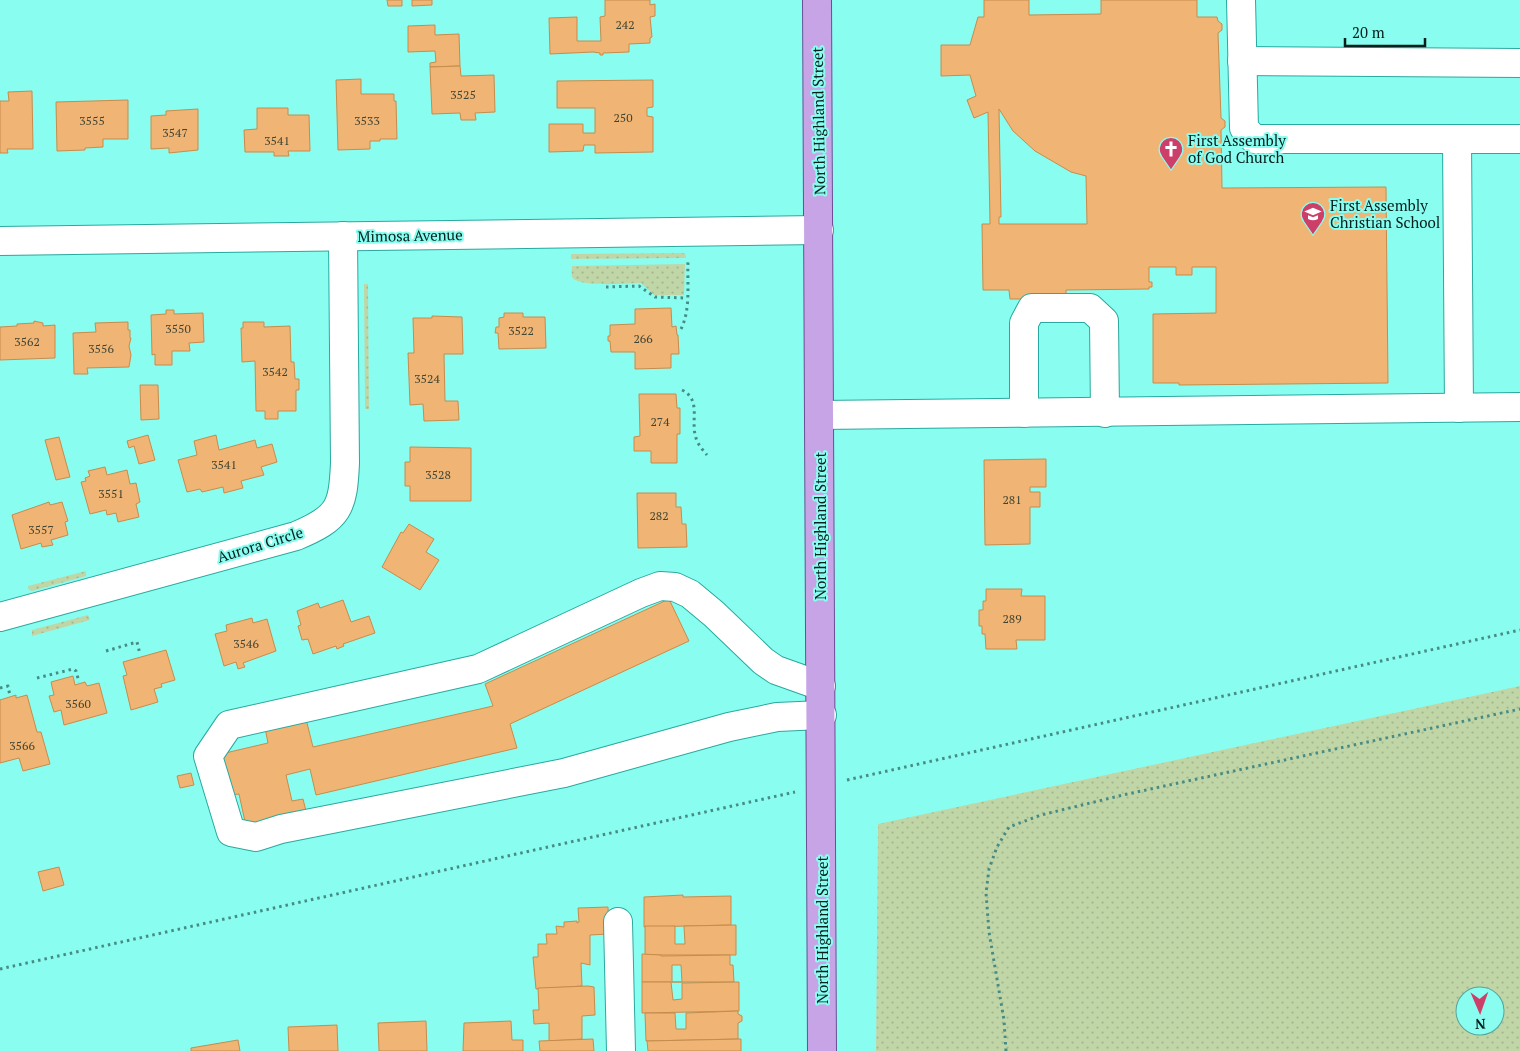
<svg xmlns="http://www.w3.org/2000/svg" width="1520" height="1051" font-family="'PT Serif',serif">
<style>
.grass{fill:url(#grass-dots);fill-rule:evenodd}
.building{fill:#f0b474;stroke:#c68c4c;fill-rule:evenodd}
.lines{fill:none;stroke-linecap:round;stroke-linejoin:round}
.minor-casing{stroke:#29a99f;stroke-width:30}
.major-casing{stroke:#6b4e94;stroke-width:30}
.path{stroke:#468c85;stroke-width:3;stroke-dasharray:2.5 4;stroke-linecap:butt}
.minor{stroke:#fff;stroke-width:28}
.major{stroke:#c7a4e5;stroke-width:28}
.labels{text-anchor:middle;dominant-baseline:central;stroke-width:4;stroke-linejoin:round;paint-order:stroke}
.number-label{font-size:12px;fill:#404432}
.street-label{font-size:15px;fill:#051f1c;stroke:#8afdf1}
.poi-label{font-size:15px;fill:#051f1c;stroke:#8afdf1;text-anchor:start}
</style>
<defs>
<pattern id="grass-dots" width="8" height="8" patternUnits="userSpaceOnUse" patternTransform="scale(1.25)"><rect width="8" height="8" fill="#c1d6a7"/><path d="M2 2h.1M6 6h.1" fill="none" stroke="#a4b78f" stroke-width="1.8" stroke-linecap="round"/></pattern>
</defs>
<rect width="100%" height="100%" fill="#8afdf1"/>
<g class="grass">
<polygon points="685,253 686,258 571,259 571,254"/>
<path d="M685,264L684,295H654L641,283C629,283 578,288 572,277C571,274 572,269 572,266Z"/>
<polygon points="364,284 368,284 369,409 365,409"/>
<polygon points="86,571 86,576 32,591 29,590 28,586"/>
<polygon points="88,615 90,620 32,636 32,630"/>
<path d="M1520,686V1051H876L878,824ZM1465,996H1495V1026H1465Z"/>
</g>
<g class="building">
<polygon points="387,0 402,0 402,6 388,6"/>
<polygon points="412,0 432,0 432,5 412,6"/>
<polygon points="605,0 650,0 650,5 655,4 655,16 650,17 652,37 650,38 650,43 629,44 629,52 603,53 603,55 600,55 600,53 593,52 550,54 549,18 577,17 577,41 601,41 600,17 605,16"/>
<path d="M984,0H1029V15L1101,14V0H1197V17H1217L1218,21L1222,24V30L1218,33L1221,118L1225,121V127L1221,130L1222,188L1386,187L1388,383L1179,385V383H1153V314L1216,313V267H1192V275H1176V267H1149V282H1152V287H1149V289L1067,290H1066V299H1010L1009,290H983L982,224H990L988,112L974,118L967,100L976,96L970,75L941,76V45H970L978,17H984ZM999,109L1013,131L1035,151L1071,172L1086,176L1087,224H999V217H1001Z"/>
<polygon points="435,25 435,35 459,34 460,66 430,67 430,63 436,62 435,51 408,52 408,26"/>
<polygon points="460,66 461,76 494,75 495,112 475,113 476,120 461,120 460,113 432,114 430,67"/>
<polygon points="361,79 361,94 394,94 394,101 396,101 397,139 380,139 380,141 370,141 370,149 338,150 336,80"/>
<polygon points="653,80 653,107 647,108 647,116 653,117 653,152 595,153 595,145 584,145 583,151 549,152 549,124 583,124 583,133 595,133 595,108 557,108 557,81"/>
<polygon points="32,91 33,149 7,149 8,153 0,153 0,101 9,101 8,92"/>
<polygon points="128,100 128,139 103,139 103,147 85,148 85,150 57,151 56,102"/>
<polygon points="257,108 288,108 288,115 309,115 310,151 288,151 289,156 274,156 274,152 245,152 244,130 257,129"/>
<polygon points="198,109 198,150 169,153 169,148 151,149 151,116 166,115 166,111"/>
<polygon points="671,308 672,327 676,326 677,335 678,335 679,354 671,354 671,368 635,369 635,352 611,352 610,341 608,341 608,336 610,336 610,325 635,324 635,309"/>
<polygon points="166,310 174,310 174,314 203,313 204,342 189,343 190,351 172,351 172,365 155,365 155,354 152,355 151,315 166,314"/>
<polygon points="504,313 523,313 523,317 545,317 546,348 499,349 498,333 495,333 496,327 499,327 499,318 504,317"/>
<polygon points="432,316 462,317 463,354 444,354 445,401 458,401 459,420 424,421 423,404 410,405 408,353 414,353 413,318 432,318"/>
<polygon points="34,321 43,323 43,326 55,325 55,358 0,360 0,327 17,326 17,324 34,323"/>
<polygon points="128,322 128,330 130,330 130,338 131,338 129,346 131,355 129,367 87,368 88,374 74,374 73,333 96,332 95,323"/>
<polygon points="243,322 264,322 264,327 290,326 291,362 294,362 295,379 299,379 299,390 296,390 296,411 278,411 278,419 265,419 265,411 256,411 255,361 242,362 241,328 243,328"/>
<polygon points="140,385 158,385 159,419 141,420"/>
<polygon points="639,394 676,394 677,408 680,408 680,434 677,434 677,463 651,463 651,451 634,451 634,437 640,436"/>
<polygon points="148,435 155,460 139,464 134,446 129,448 127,441"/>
<polygon points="216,435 219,450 255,440 257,448 272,444 277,462 261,467 264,475 241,481 243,488 224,493 223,487 202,492 200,489 187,492 178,460 197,455 194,441"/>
<polygon points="59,437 70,477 56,480 45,440"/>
<polygon points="410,447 471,448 471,501 410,501 410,486 405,486 405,462 410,462"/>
<polygon points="1046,459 1046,487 1030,487 1030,492 1040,492 1040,507 1030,507 1030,544 985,545 984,460"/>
<polygon points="105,467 107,475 127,470 130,484 136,483 140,502 136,504 139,517 118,522 116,513 107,515 106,510 90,514 81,482 86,481 85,478 90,476 88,471"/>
<polygon points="637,493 676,493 676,507 681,507 682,524 686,524 687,547 638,548"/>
<polygon points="49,502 50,505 62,502 68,521 65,522 68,535 51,540 53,545 42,547 41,543 21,549 12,515"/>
<polygon points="409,524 434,539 426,552 439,560 420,590 382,567 401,532 403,533"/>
<polygon points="986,589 1022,589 1021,596 1045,596 1045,640 1016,640 1017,649 986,649 985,634 982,634 982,626 979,626 979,610 983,610 983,601 986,601"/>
<polygon points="669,599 689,641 510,724 517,748 316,795 310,769 286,775 292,801 303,799 306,811 247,831 239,794 230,795 221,754 268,743 265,728 306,719 313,747 493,706 485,684"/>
<polygon points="343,600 351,622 369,616 375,633 343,644 344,646 337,649 336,646 313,654 308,639 302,640 298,626 301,625 297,611 318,603 320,608"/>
<polygon points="252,618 253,623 267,619 276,651 243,663 245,667 238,669 236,662 224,666 215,634 227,631 226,625"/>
<polygon points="166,650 175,680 161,684 162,687 154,689 158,702 131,710 123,676 127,675 123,662"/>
<polygon points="73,676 75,685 85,682 87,686 99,683 107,713 64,725 61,710 54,712 49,696 54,695 51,682"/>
<polygon points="16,695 16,698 27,695 37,732 41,732 50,764 23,771 19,758 0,763 0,700"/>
<polygon points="191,773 194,785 180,788 177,776"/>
<polygon points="59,867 64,885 43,891 38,872"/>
<polygon points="683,895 683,897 731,896 731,925 644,927 644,897"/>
<polygon points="608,907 609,934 590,935 590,965 581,963 582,986 536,989 533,957 538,957 538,944 547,944 546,934 557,934 556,926 564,927 564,922 577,921 577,923 579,922 578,908"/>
<polygon points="736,925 736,955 645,955 645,926 675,926 675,944 685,944 684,926"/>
<path d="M642,954L661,955V956L730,955V965H733L734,982H642ZM672,965H681L682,982H672Z"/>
<polygon points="642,982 671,982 673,1000 682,999 682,983 739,982 739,1011 642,1013"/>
<polygon points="588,986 594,987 595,1015 582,1016 582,1039 549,1041 549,1023 534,1024 533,1010 539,1010 538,988"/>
<polygon points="738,1011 738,1014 742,1016 742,1021 738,1023 738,1039 646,1041 645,1013 675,1013 676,1029 686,1029 686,1013"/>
<polygon points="426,1021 427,1051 379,1051 378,1023"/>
<polygon points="511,1021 512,1040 523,1040 523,1051 463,1051 464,1023"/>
<polygon points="337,1025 338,1051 289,1051 288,1027"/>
<polygon points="593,1039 594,1051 540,1051 539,1041"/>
<polygon points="741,1039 741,1051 648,1051 647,1041"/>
<polygon points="238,1040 240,1051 191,1051 191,1048"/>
</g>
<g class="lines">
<g class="minor-casing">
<g id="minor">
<polyline points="1241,0 1244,128 1254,139 1520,139"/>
<polyline points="1242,61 1520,63"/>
<polyline points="1457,139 1459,408"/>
<polyline points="0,241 819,230"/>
<polyline points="1024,413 1024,323 1032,308 1090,308 1104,321 1105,413"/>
<polyline points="820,415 1520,407"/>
<path d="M0,617L296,536C339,518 343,508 345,463L343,236"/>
<polyline points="821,686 776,670 763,661 714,614 690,594 675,587 660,586 641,593 478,669 229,725 208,756 231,832 256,837 281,829 564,773 729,727 777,717 822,715"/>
<polyline points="618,922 621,1051"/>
</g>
</g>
<g class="major-casing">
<polyline id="major" points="817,0 822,1051"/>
</g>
<g class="path">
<polyline points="606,287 639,286 655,297 687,298"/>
<path d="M681,329C691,309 687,283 688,261"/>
<path d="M682,390C702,400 690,421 696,438C698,445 703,450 707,455"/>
<polyline points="106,651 137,642 140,654"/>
<polyline points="37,678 73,669 76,671 79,682"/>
<polyline points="0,688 8,686 10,696"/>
<polyline points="847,780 1520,630"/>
<polyline points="0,969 795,792"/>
<polyline points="1006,1051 1004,1020 989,932 986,893 989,869 997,847 1009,827 1041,815 1123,795 1520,709"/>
</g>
<use href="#minor" class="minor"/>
<use href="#major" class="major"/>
</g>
<defs>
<g id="church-pin" transform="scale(1.25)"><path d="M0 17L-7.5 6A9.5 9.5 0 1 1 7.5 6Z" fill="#cd3f69" stroke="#8afdf1"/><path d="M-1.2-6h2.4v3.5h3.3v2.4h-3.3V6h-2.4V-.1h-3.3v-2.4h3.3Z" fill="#fff"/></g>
<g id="school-pin" transform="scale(1.25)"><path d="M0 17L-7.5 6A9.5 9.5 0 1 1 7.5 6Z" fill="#cd3f69" stroke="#8afdf1"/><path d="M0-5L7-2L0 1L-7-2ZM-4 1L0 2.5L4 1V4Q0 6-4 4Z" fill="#fff"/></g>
</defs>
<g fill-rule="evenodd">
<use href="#church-pin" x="1171" y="149"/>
<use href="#school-pin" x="1313" y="214"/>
</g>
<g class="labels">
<g class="number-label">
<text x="625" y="24">242</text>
<text x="463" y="94">3525</text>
<text x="623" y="117">250</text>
<text x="92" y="120">3555</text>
<text x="367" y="120">3533</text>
<text x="175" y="132">3547</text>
<text x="277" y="140">3541</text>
<text x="178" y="328">3550</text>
<text x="521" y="330">3522</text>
<text x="643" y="338">266</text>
<text x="27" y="341">3562</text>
<text x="101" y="348">3556</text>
<text x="275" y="371">3542</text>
<text x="427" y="378">3524</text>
<text x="660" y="421">274</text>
<text x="224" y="464">3541</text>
<text x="438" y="474">3528</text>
<text x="111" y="493">3551</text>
<text x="1012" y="499">281</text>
<text x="659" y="515">282</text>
<text x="41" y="529">3557</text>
<text x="1012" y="618">289</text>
<text x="246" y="643">3546</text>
<text x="78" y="703">3560</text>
<text x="22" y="745">3566</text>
</g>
<g class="street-label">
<text transform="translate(818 121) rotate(-91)">North Highland Street</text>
<text transform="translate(410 235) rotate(-1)">Mimosa Avenue</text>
<text transform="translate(820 526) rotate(-90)">North Highland Street</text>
<text transform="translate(260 544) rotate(-17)">Aurora Circle</text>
<text transform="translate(822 930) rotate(-90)">North Highland Street</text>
</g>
<g class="poi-label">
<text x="1188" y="140">First Assembly<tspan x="1188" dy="17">of God Church</tspan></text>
<text x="1330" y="205">First Assembly<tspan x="1330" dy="17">Christian School</tspan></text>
</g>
</g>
<g transform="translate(1480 1011) rotate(178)"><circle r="24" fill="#8afdf1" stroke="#55a49c"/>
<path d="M0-4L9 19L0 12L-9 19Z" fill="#cd3f69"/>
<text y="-8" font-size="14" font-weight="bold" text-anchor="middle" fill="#051f1c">N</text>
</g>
<path d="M1345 38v8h80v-8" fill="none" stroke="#051f1c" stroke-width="2.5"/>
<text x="1352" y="38" font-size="15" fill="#051f1c" stroke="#8afdf1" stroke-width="4" paint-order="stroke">20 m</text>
</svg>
